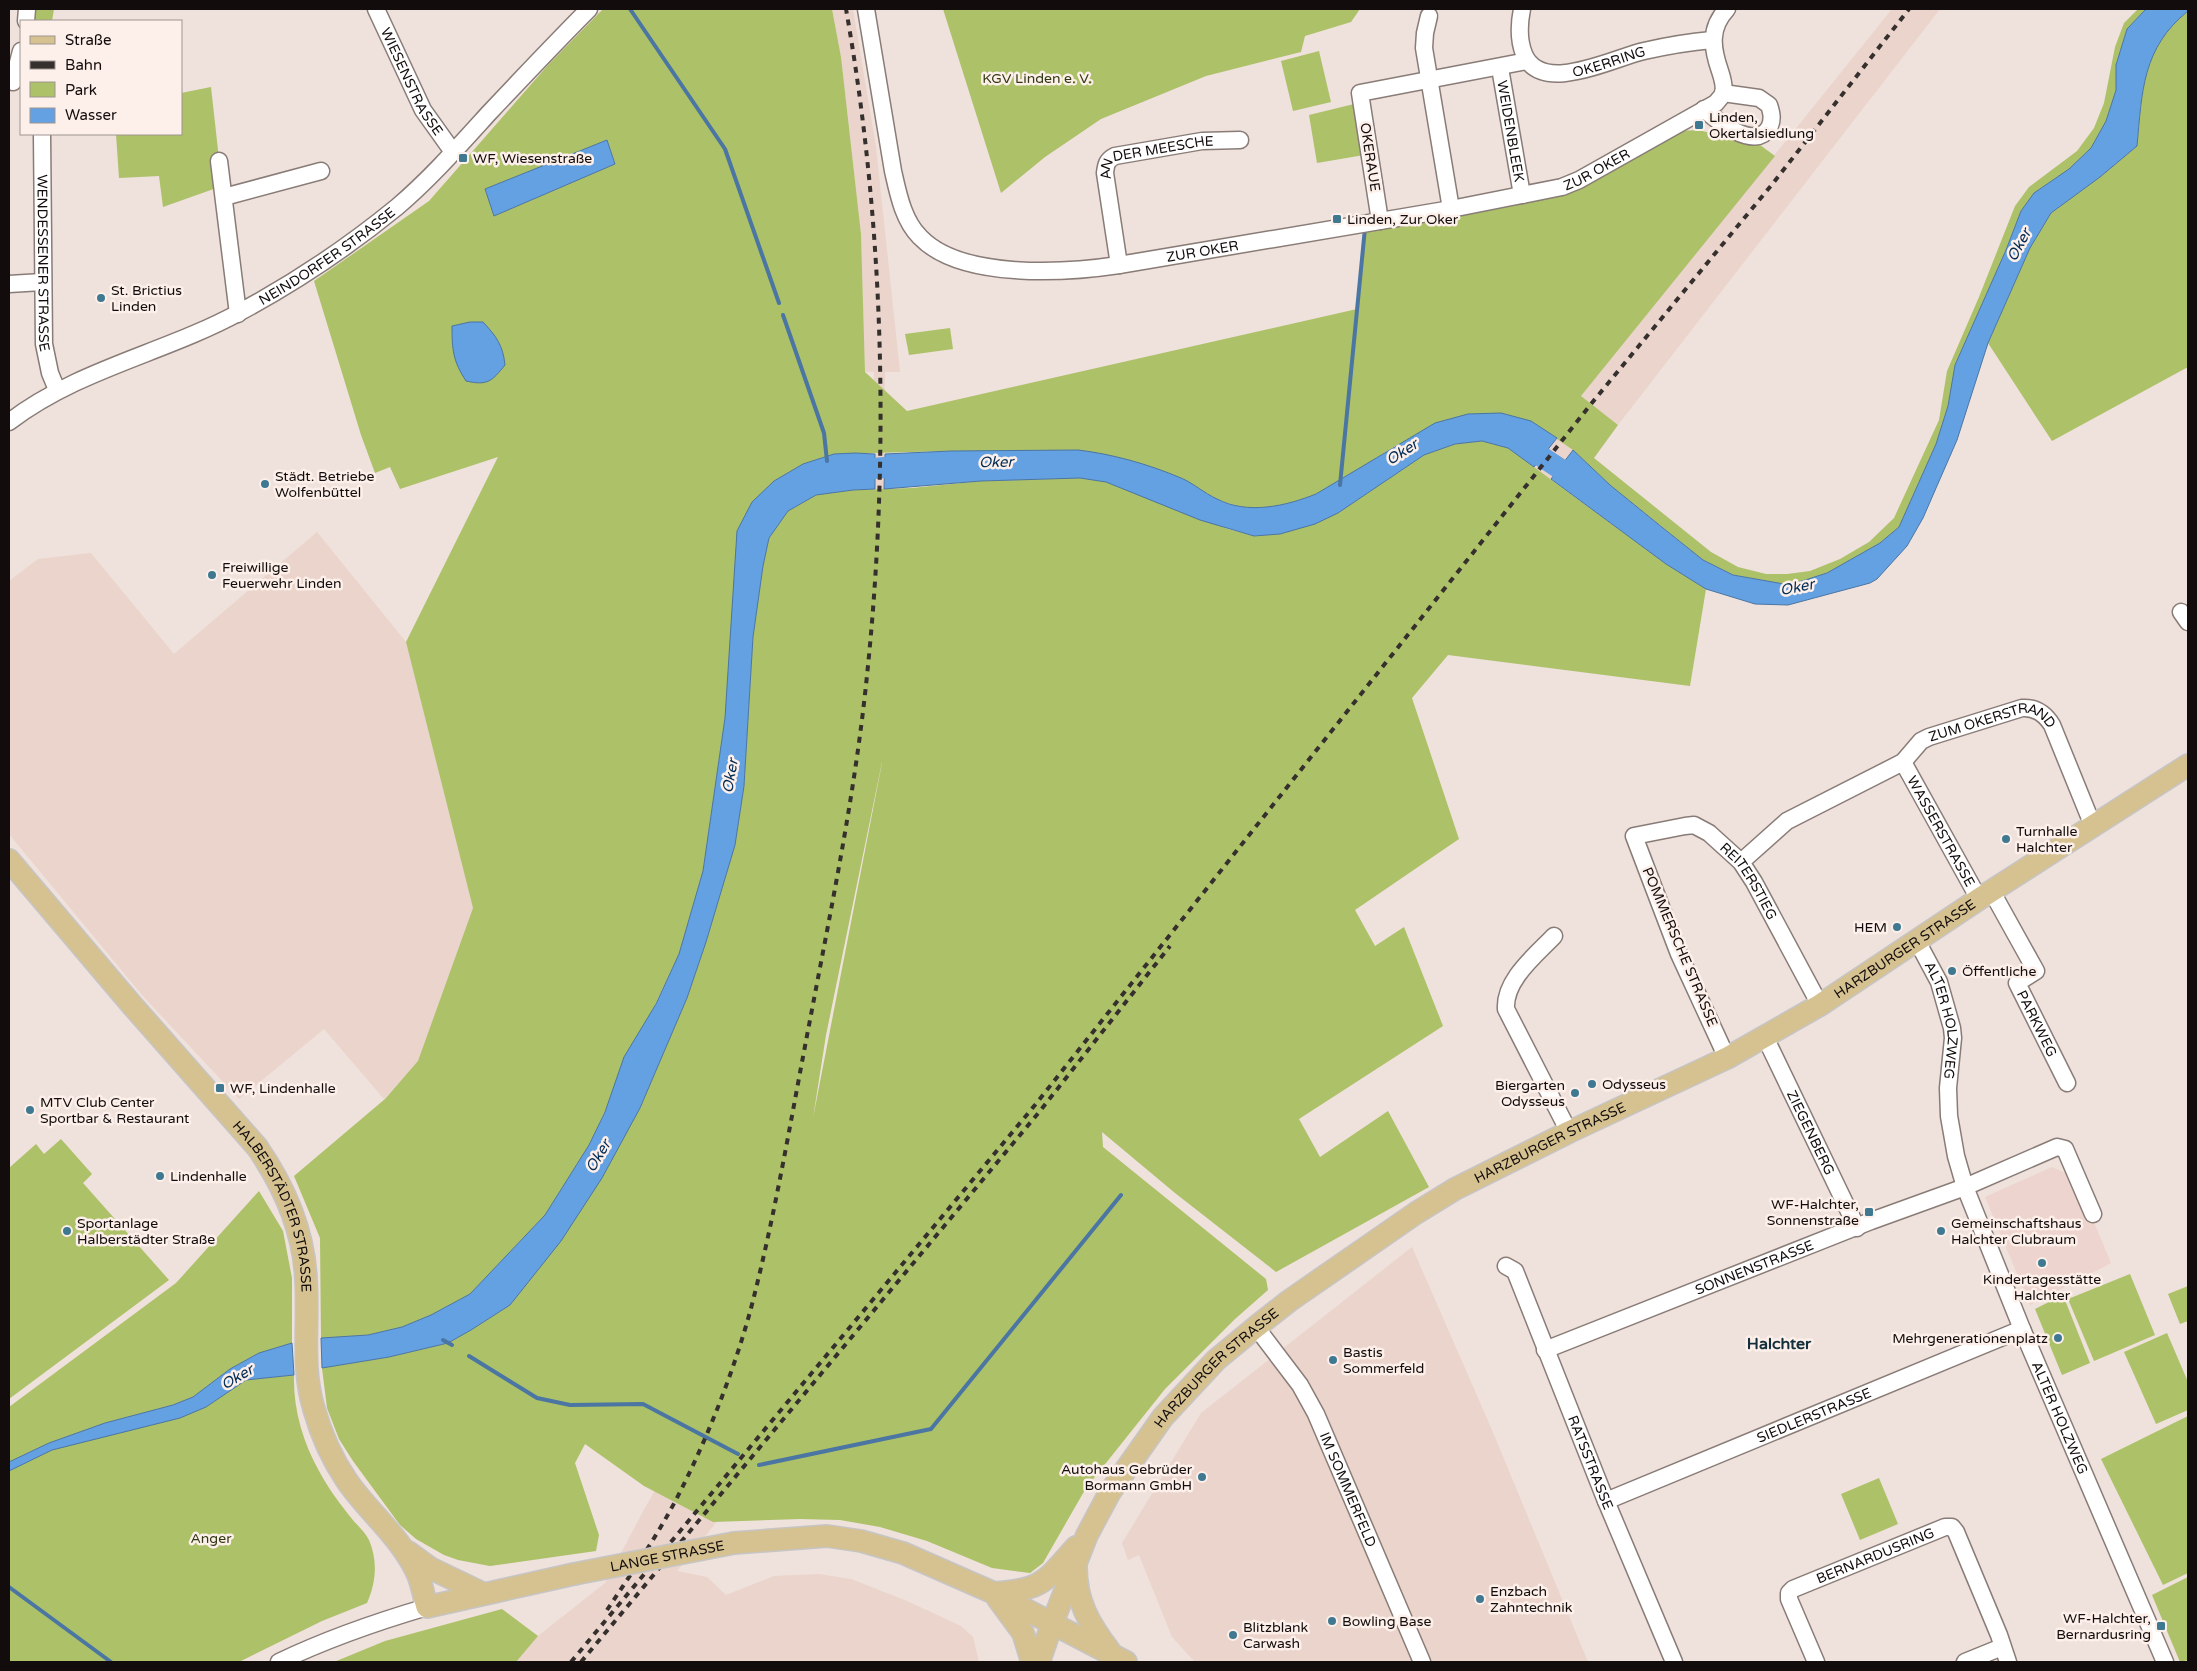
<svg xmlns="http://www.w3.org/2000/svg" width="2197" height="1671" font-family="'Varela Round',sans-serif">
<style>
.built{fill:#ead4cb}
.education{fill:#eed4ce}
.green{fill:#acc168;fill-rule:evenodd}
.water{fill:#63a1e3;stroke:#4b75a2}
.lines{fill:none;stroke-linecap:round;stroke-linejoin:round}
.stream{stroke:#4b75a2;stroke-width:4}
.river{stroke:#63a1e3;stroke-width:21}
.minor-casing{stroke:#897c77;stroke-width:19}
.major-casing{stroke:#c6c5c5;stroke-width:24}
.minor{stroke:#fff;stroke-width:16}
.major{stroke:#d6c291;stroke-width:21}
.rail{stroke:#352f2d;stroke-width:4;stroke-dasharray:6 6;stroke-linecap:butt}
.major-bridge-casing{stroke:#c6c5c5;stroke-width:24;stroke-linecap:butt}
.major-bridge{stroke:#d6c291;stroke-width:21}
.poi-dot{fill:#3e7891;stroke:#fdefe9;stroke-width:2}
.labels{text-anchor:middle;dominant-baseline:central;stroke-width:5;stroke-linejoin:round;paint-order:stroke}
.street-label{font-size:14px;fill:#120d0c;stroke:#fdefe9}
.park-label{font-size:14px;fill:#313914;stroke:#fdefe9}
.poi-label{font-size:14px;fill:#120d0c;stroke:#fdefe9;text-anchor:start}
.water-label{font-size:15px;font-style:italic;fill:#002c56;stroke:#fdefe9}
.quarter-label{font-size:16px;font-weight:bold;fill:#132f3b;stroke:#fdefe9}
</style>
<rect width="100%" height="100%" fill="#efe1db"/>
<g class="built">
<polygon points="832,9 853,9 876,147 900,372 885,372 884,489 904,488 894,698 804,1142 1508,501 1586,400 1581,396 1892,9 1940,9 1618,425 1601,412 1444,621 677,1571 707,1577 726,1595 774,1576 819,1574 851,1579 907,1601 961,1626 973,1637 979,1662 516,1662 538,1636 605,1583 646,1506 709,1398 874,470 874,372 865,372 861,234 841,57"/>
<polygon points="317,532 406,642 473,908 419,1061 384,1099 324,1029 239,1099 142,995 9,834 9,581 38,559 91,553 174,654"/>
<polygon points="1412,1247 1492,1430 1588,1662 1195,1662 1172,1637 1139,1555 1128,1560 1122,1543 1201,1413"/>
</g>
<polygon class="education" points="2052,1167 2075,1177 2111,1263 2030,1305 1985,1197"/>
<g class="green">
<polygon points="27,9 54,9 52,21 26,21"/>
<path d="M603,9H832L841,57L861,234L865,372L907,411L1357,309L1365,228L1564,192L1679,131L1699,130L1743,142H1756L1775,156L1581,396L1618,425L1594,458L1711,552L1738,567L1766,574H1787L1810,571L1840,559L1869,542L1894,518L1939,420L1947,371L1979,297L2015,206L2029,187L2077,151L2094,128L2104,103L2115,47L2124,23L2138,9H2146L2127,29L2116,65V90L2106,121L2091,148L2069,169L2034,193L2021,211L2006,250L1955,365L1948,406L1936,444L1899,527L1880,543L1827,573L1802,581L1784,584L1733,575L1703,560L1610,485L1573,450L1531,421L1395,446L1358,470L1316,494L1297,501L1271,507L1244,508L1218,500L1181,478L1007,452L951,451L834,454L803,464L774,481L725,718L703,871L679,954L589,1145L545,1215L470,1294L431,1315L402,1327L368,1335L321,1338L320,1238L294,1176L385,1099L418,1061L473,908L406,642L498,457L400,489L390,467L375,473L361,435L314,281L429,201L548,65ZM607,140L615,164L494,216L485,189Z"/>
<polygon points="943,9 1360,9 1351,22 1305,36 1301,52 1206,76 1101,119 1045,157 1001,193"/>
<path d="M2188,11V367L2052,441L1988,343L2030,248L2051,213L2100,177L2137,146C2142,92 2142,48 2188,11Z"/>
<polygon points="1319,51 1331,102 1293,111 1281,61"/>
<polygon points="211,87 222,186 163,207 159,176 119,178 116,134 181,134 181,93"/>
<polygon points="1354,104 1364,155 1317,163 1309,115"/>
<polygon points="950,328 953,349 909,355 905,334"/>
<path d="M1482,441L1508,448L1666,564L1706,589L1690,686L1448,655L1412,698L1459,839L1355,910L1375,946L1404,927L1443,1026L1299,1119L1320,1157L1388,1111L1429,1187L1276,1272L1175,1193L1102,1132L1103,1147L1266,1279L1268,1290L1235,1319L1165,1389L1086,1488L1043,1563L1030,1573L992,1568L927,1541L880,1527L840,1520L800,1519L713,1522L644,1486L585,1444L575,1463L599,1535L596,1551L490,1566L458,1560L444,1555L416,1539L400,1525L353,1461L339,1439L327,1408L322,1368L389,1357L448,1343L471,1330L510,1305L533,1275L640,1108L687,998L706,942L735,845L744,786L753,637L763,566L769,538L788,511L816,495L853,490L912,488L981,481L1080,478L1106,482L1228,529L1254,536L1280,534L1338,513L1424,455L1455,444ZM882,762V763L813,1118L826,1035Z"/>
<polygon points="61,1139 92,1174 83,1183 169,1280 9,1399 9,1168 36,1144 44,1154"/>
<polygon points="259,1191 283,1231 292,1278 292,1343 259,1353 230,1369 193,1397 173,1405 105,1423 49,1443 9,1462 9,1407 176,1283"/>
<polygon points="2130,1274 2155,1335 2094,1361 2068,1299"/>
<polygon points="2188,1286 2188,1321 2180,1324 2168,1294"/>
<polygon points="2063,1295 2090,1363 2062,1375 2035,1309"/>
<polygon points="2167,1333 2188,1382 2188,1410 2156,1424 2124,1352"/>
<path d="M294,1375C293,1409 303,1442 319,1471C328,1488 340,1504 352,1519C357,1525 365,1532 369,1540C378,1561 376,1583 367,1603L322,1621L239,1662H9V1471L52,1450L206,1407L246,1380Z"/>
<polygon points="2188,1416 2188,1573 2163,1585 2101,1459"/>
<polygon points="1879,1478 1898,1524 1860,1540 1841,1494"/>
<polygon points="2188,1577 2188,1660 2180,1662 2152,1595"/>
<polygon points="502,1609 538,1636 516,1662 334,1662 385,1641"/>
</g>
<g class="water">
<path d="M2146,9H2188V11C2142,48 2142,92 2137,146L2100,177L2051,213L2030,248L1988,343L1957,440L1923,518L1907,546L1877,579L1870,583L1788,605L1755,604L1706,589L1666,564L1551,479L1573,450L1610,485L1663,528L1703,560L1733,575L1784,584L1802,581L1827,573L1880,543L1899,527L1936,444L1948,406L1955,365L2006,250L2021,211L2034,193L2069,169L2091,148L2106,121L2116,90V65L2127,29Z"/>
<polygon points="607,140 615,164 494,216 485,189"/>
<path d="M470,322H483C496,336 503,345 505,365C492,381 488,386 466,381C453,361 452,350 452,326Z"/>
<path d="M1501,413L1531,421L1557,438L1534,467L1508,448L1482,441L1455,444L1424,455L1338,513L1315,524L1280,534L1254,536L1200,520L1106,482L1080,478L981,481L884,489L885,454L951,451L1078,450C1112,454 1148,464 1181,478C1193,483 1204,493 1217,499C1248,515 1286,506 1316,494L1435,423L1468,414Z"/>
<polygon points="855,453 875,454 875,489 853,490 816,495 788,511 769,538 763,566 753,637 744,786 735,845 706,942 687,998 640,1108 602,1178 561,1241 510,1305 471,1330 448,1343 389,1357 322,1368 321,1338 368,1335 402,1327 431,1315 470,1294 545,1215 589,1145 605,1112 624,1057 656,1004 679,954 703,871 725,718 737,531 752,502 774,481 803,464 834,454"/>
<polygon points="292,1343 294,1375 246,1380 206,1407 180,1418 52,1450 9,1471 9,1462 49,1443 105,1423 173,1405 193,1397 230,1369 259,1353"/>
</g>
<g class="lines">
<g class="stream">
<polyline points="630,9 725,149 779,303"/>
<polyline points="783,315 824,433 827,461"/>
<polyline points="1340,485 1365,228"/>
<polyline points="443,1340 452,1345"/>
<polyline points="469,1356 537,1398 570,1405 643,1404 738,1454"/>
<polyline points="759,1465 931,1429 1121,1195"/>
<polyline points="9,1587 111,1662"/>
</g>
<g class="river">
<polyline points="1518,441 1583,484"/>
<polyline points="846,471 912,465"/>
</g>
<g class="minor-casing">
<g id="minor">
<path id="s1" d="M376,9L423,110L453,152"/>
<path id="s2" d="M866,9L893,171C898,193 903,220 920,237C961,280 1066,273 1119,265L1451,209L1562,187L1579,180L1716,103C1718,100 1722,97 1723,93C1725,87 1722,77 1720,71C1712,48 1709,28 1727,9"/>
<path id="s3" d="M1522,9C1519,24 1518,39 1524,54C1541,96 1613,58 1644,51C1666,46 1689,42 1712,40"/>
<polyline points="1429,16 1425,33 1424,48 1451,209"/>
<polyline points="26,21 27,9"/>
<path id="s4" d="M1500,68L1522,195"/>
<polyline points="13,82 21,51"/>
<path d="M1704,109C1717,121 1755,151 1769,128C1773,120 1772,114 1769,105L1759,98L1723,93"/>
<path id="s5" d="M42,134L44,344L50,373L57,390"/>
<polyline points="219,161 238,314"/>
<polyline points="224,197 321,171"/>
<polyline points="1380,221 1360,93 1527,61"/>
<path id="s6" d="M1119,265L1105,173C1106,164 1107,160 1115,156L1202,141L1240,140"/>
<polyline points="9,284 42,282"/>
<path id="s7" d="M9,422C78,369 165,353 240,312C296,282 348,247 397,207C430,179 460,145 489,113C522,78 555,43 589,9"/>
<polyline points="2181,612 2188,622"/>
<path id="s8" d="M1903,762L1979,899"/>
<path id="s9" d="M1741,862L1787,821L1903,762L1921,741L1929,737L2022,708C2036,707 2045,714 2052,725L2093,826"/>
<path id="s10" d="M1992,892L2036,971L2017,983L2067,1083"/>
<path d="M1554,936C1536,955 1504,980 1506,1009L1569,1132"/>
<path id="s11" d="M1917,941L1939,982L1952,1028L1953,1038L1948,1088L1949,1116L1956,1156L1965,1187L2022,1329L2165,1662"/>
<path id="s12" d="M1765,1037L1857,1228"/>
<path id="s13" d="M1727,1058L1679,954L1634,836L1685,826L1694,825L1709,833L1741,862L1754,882L1820,1005"/>
<path id="s14" d="M1506,1266L1515,1271L1606,1501L1674,1662"/>
<path id="s15" d="M1256,1327L1300,1385L1316,1414L1422,1662"/>
<path id="s16" d="M1545,1350L1871,1221L1965,1187L2057,1147L2065,1149L2093,1214"/>
<path id="s17" d="M1606,1501L2022,1329"/>
<path d="M279,1662C327,1639 376,1622 427,1607"/>
<path id="s18" d="M1816,1662L1789,1599V1593L1793,1589L1945,1527H1952L1956,1532L1999,1635L2008,1662"/>
<polyline points="1965,1662 2002,1647"/>
</g>
</g>
<g class="major-casing">
<g id="major">
<path id="s19" d="M9,860L131,1004L257,1147C284,1186 304,1231 306,1280C309,1323 301,1367 314,1409C321,1434 332,1459 347,1481C369,1513 402,1538 418,1575C422,1585 424,1597 427,1607L574,1574"/>
<polyline points="734,1543 827,1536 861,1541 903,1553 994,1593 1126,1662"/>
<polyline points="408,1552 430,1568 484,1594"/>
<path d="M1076,1567C1076,1601 1089,1624 1109,1650"/>
<path d="M994,1593C1042,1590 1045,1582 1076,1547"/>
<polyline points="998,1599 1023,1633 1032,1662"/>
<path id="s20" d="M1039,1662L1052,1624L1087,1535L1110,1492L1163,1417L1216,1360L1256,1327L1289,1301L1416,1213L1455,1189L1569,1132L1727,1058L1820,1005L1979,899L2188,765"/>
</g>
</g>
<use href="#minor" class="minor"/>
<use href="#major" class="major"/>
<g class="rail">
<path d="M607,1610C633,1571 660,1532 681,1490C709,1434 733,1373 750,1312C775,1217 791,1118 810,1020C831,909 854,798 866,685C890,462 885,230 846,9"/>
<polyline points="571,1662 1035,1105 1591,404 1774,182 1909,9"/>
<polyline points="581,1662 1040,1111 1170,946"/>
</g>
<g class="major-bridge-casing">
<g id="major-bridge">
<path id="s21" d="M574,1574L734,1543"/>
</g>
</g>
<use href="#major-bridge" class="major-bridge"/>
</g>
<g class="poi-dot">
<rect x="1694" y="120" width="10" height="10" rx="2.5"/>
<rect x="458" y="153" width="10" height="10" rx="2.5"/>
<rect x="1332" y="214" width="10" height="10" rx="2.5"/>
<circle cx="101" cy="298" r="5"/>
<circle cx="265" cy="484" r="5"/>
<circle cx="212" cy="575" r="5"/>
<circle cx="2006" cy="839" r="5"/>
<circle cx="1897" cy="927" r="5"/>
<circle cx="1952" cy="971" r="5"/>
<circle cx="1592" cy="1084" r="5"/>
<rect x="215" y="1083" width="10" height="10" rx="2.5"/>
<circle cx="1575" cy="1093" r="5"/>
<circle cx="30" cy="1110" r="5"/>
<circle cx="160" cy="1176" r="5"/>
<rect x="1864" y="1207" width="10" height="10" rx="2.5"/>
<circle cx="67" cy="1231" r="5"/>
<circle cx="1941" cy="1231" r="5"/>
<circle cx="2042" cy="1263" r="5"/>
<circle cx="2058" cy="1338" r="5"/>
<circle cx="1333" cy="1360" r="5"/>
<circle cx="1202" cy="1477" r="5"/>
<circle cx="1480" cy="1599" r="5"/>
<circle cx="1332" cy="1621" r="5"/>
<rect x="2156" y="1621" width="10" height="10" rx="2.5"/>
<circle cx="1233" cy="1635" r="5"/>
</g>
<g class="labels">
<g class="street-label">
<text stroke="none"><textPath href="#s3" startOffset="140">OKERRING</textPath></text>
<text stroke="none"><textPath href="#s1" startOffset="81">WIESENSTRASSE</textPath></text>
<text stroke="none"><textPath href="#s4" startOffset="64">WEIDENBLEEK</textPath></text>
<text transform="translate(1370 157) rotate(81)">OKERAUE</text>
<text stroke="none"><textPath href="#s6" startOffset="150">AN DER MEESCHE</textPath></text>
<text stroke="none"><textPath href="#s2" startOffset="932">ZUR OKER</textPath></text>
<text stroke="none"><textPath href="#s2" startOffset="528">ZUR OKER</textPath></text>
<text stroke="none"><textPath href="#s7" startOffset="360">NEINDORFER STRASSE</textPath></text>
<text stroke="none"><textPath href="#s5" startOffset="129">WENDESSENER STRASSE</textPath></text>
<text stroke="none"><textPath href="#s9" startOffset="296">ZUM OKERSTRAND</textPath></text>
<text stroke="none"><textPath href="#s8" startOffset="79">WASSERSTRASSE</textPath></text>
<text stroke="none"><textPath href="#s13" startOffset="382">REITERSTIEG</textPath></text>
<text transform="translate(1680 947) rotate(67)">POMMERSCHE STRASSE</text>
<text stroke="none"><textPath href="#s20" startOffset="1159">HARZBURGER STRASSE</textPath></text>
<text stroke="none"><textPath href="#s11" startOffset="85">ALTER HOLZWEG</textPath></text>
<text stroke="none"><textPath href="#s10" startOffset="158">PARKWEG</textPath></text>
<text stroke="none"><textPath href="#s12" startOffset="106">ZIEGENBERG</textPath></text>
<text stroke="none"><textPath href="#s20" startOffset="754">HARZBURGER STRASSE</textPath></text>
<text stroke="none"><textPath href="#s19" startOffset="441">HALBERSTÄDTER STRASSE</textPath></text>
<text stroke="none"><textPath href="#s16" startOffset="225">SONNENSTRASSE</textPath></text>
<text stroke="none"><textPath href="#s20" startOffset="349">HARZBURGER STRASSE</textPath></text>
<text stroke="none"><textPath href="#s17" startOffset="225">SIEDLERSTRASSE</textPath></text>
<text stroke="none"><textPath href="#s11" startOffset="505">ALTER HOLZWEG</textPath></text>
<text stroke="none"><textPath href="#s14" startOffset="216">RATSSTRASSE</textPath></text>
<text stroke="none"><textPath href="#s15" startOffset="188">IM SOMMERFELD</textPath></text>
<text stroke="none"><textPath href="#s18" startOffset="169">BERNARDUSRING</textPath></text>
<text stroke="none"><textPath href="#s21" startOffset="95">LANGE STRASSE</textPath></text>
</g>
<g class="park-label">
<text x="1037" y="78">KGV Linden e. V.</text>
<text x="211" y="1538">Anger</text>
</g>
<g class="poi-label">
<text x="1709" y="117">Linden,<tspan x="1709" dy="16">Okertalsiedlung</tspan></text>
<text x="473" y="158">WF, Wiesenstraße</text>
<text x="1347" y="219">Linden, Zur Oker</text>
<text x="111" y="290">St. Brictius<tspan x="111" dy="16">Linden</tspan></text>
<text x="275" y="476">Städt. Betriebe<tspan x="275" dy="16">Wolfenbüttel</tspan></text>
<text x="222" y="567">Freiwillige<tspan x="222" dy="16">Feuerwehr Linden</tspan></text>
<text x="2016" y="831">Turnhalle<tspan x="2016" dy="16">Halchter</tspan></text>
<text x="1887" y="927" text-anchor="end">HEM</text>
<text x="1962" y="971">Öffentliche</text>
<text x="1602" y="1084">Odysseus</text>
<text x="1565" y="1085" text-anchor="end">Biergarten<tspan x="1565" dy="16">Odysseus</tspan></text>
<text x="230" y="1088">WF, Lindenhalle</text>
<text x="40" y="1102">MTV Club Center<tspan x="40" dy="16">Sportbar &amp; Restaurant</tspan></text>
<text x="170" y="1176">Lindenhalle</text>
<text x="1859" y="1204" text-anchor="end">WF-Halchter,<tspan x="1859" dy="16">Sonnenstraße</tspan></text>
<text x="77" y="1223">Sportanlage<tspan x="77" dy="16">Halberstädter Straße</tspan></text>
<text x="1951" y="1223">Gemeinschaftshaus<tspan x="1951" dy="16">Halchter Clubraum</tspan></text>
<text x="2042" y="1279" text-anchor="middle">Kindertagesstätte<tspan x="2042" dy="16">Halchter</tspan></text>
<text x="2048" y="1338" text-anchor="end">Mehrgenerationenplatz</text>
<text x="1343" y="1352">Bastis<tspan x="1343" dy="16">Sommerfeld</tspan></text>
<text x="1192" y="1469" text-anchor="end">Autohaus Gebrüder<tspan x="1192" dy="16">Bormann GmbH</tspan></text>
<text x="1490" y="1591">Enzbach<tspan x="1490" dy="16">Zahntechnik</tspan></text>
<text x="2151" y="1618" text-anchor="end">WF-Halchter,<tspan x="2151" dy="16">Bernardusring</tspan></text>
<text x="1342" y="1621">Bowling Base</text>
<text x="1243" y="1627">Blitzblank<tspan x="1243" dy="16">Carwash</tspan></text>
</g>
<g class="water-label">
<text transform="translate(2019 245) rotate(-62)">Oker</text>
<text transform="translate(1402 452) rotate(-33)">Oker</text>
<text transform="translate(996 462) rotate(-1)">Oker</text>
<text transform="translate(1797 587) rotate(-11)">Oker</text>
<text transform="translate(730 776) rotate(-80)">Oker</text>
<text transform="translate(598 1156) rotate(-59)">Oker</text>
<text transform="translate(237 1377) rotate(-30)">Oker</text>
</g>
<g class="quarter-label">
<text x="1779" y="1344">Halchter</text>
</g>
</g>
<rect width="2197" height="1671" fill="none" stroke="#120d0c" stroke-width="20"/>
<rect x="20" y="20" width="162" height="115" fill="#fdefe9" stroke="#9f9591"/>
<rect x="30" y="36" width="25" height="8" fill="#d6c291" stroke="#9f9591"/>
<text x="65" y="45" font-size="15" fill="#120d0c">Straße</text>
<rect x="30" y="61" width="25" height="8" fill="#352f2d" stroke="#9f9591"/>
<text x="65" y="70" font-size="15" fill="#120d0c">Bahn</text>
<rect x="30" y="82" width="25" height="15" fill="#acc168" stroke="#9f9591"/>
<text x="65" y="95" font-size="15" fill="#120d0c">Park</text>
<rect x="30" y="108" width="25" height="15" fill="#63a1e3" stroke="#9f9591"/>
<text x="65" y="120" font-size="15" fill="#120d0c">Wasser</text>
</svg>
